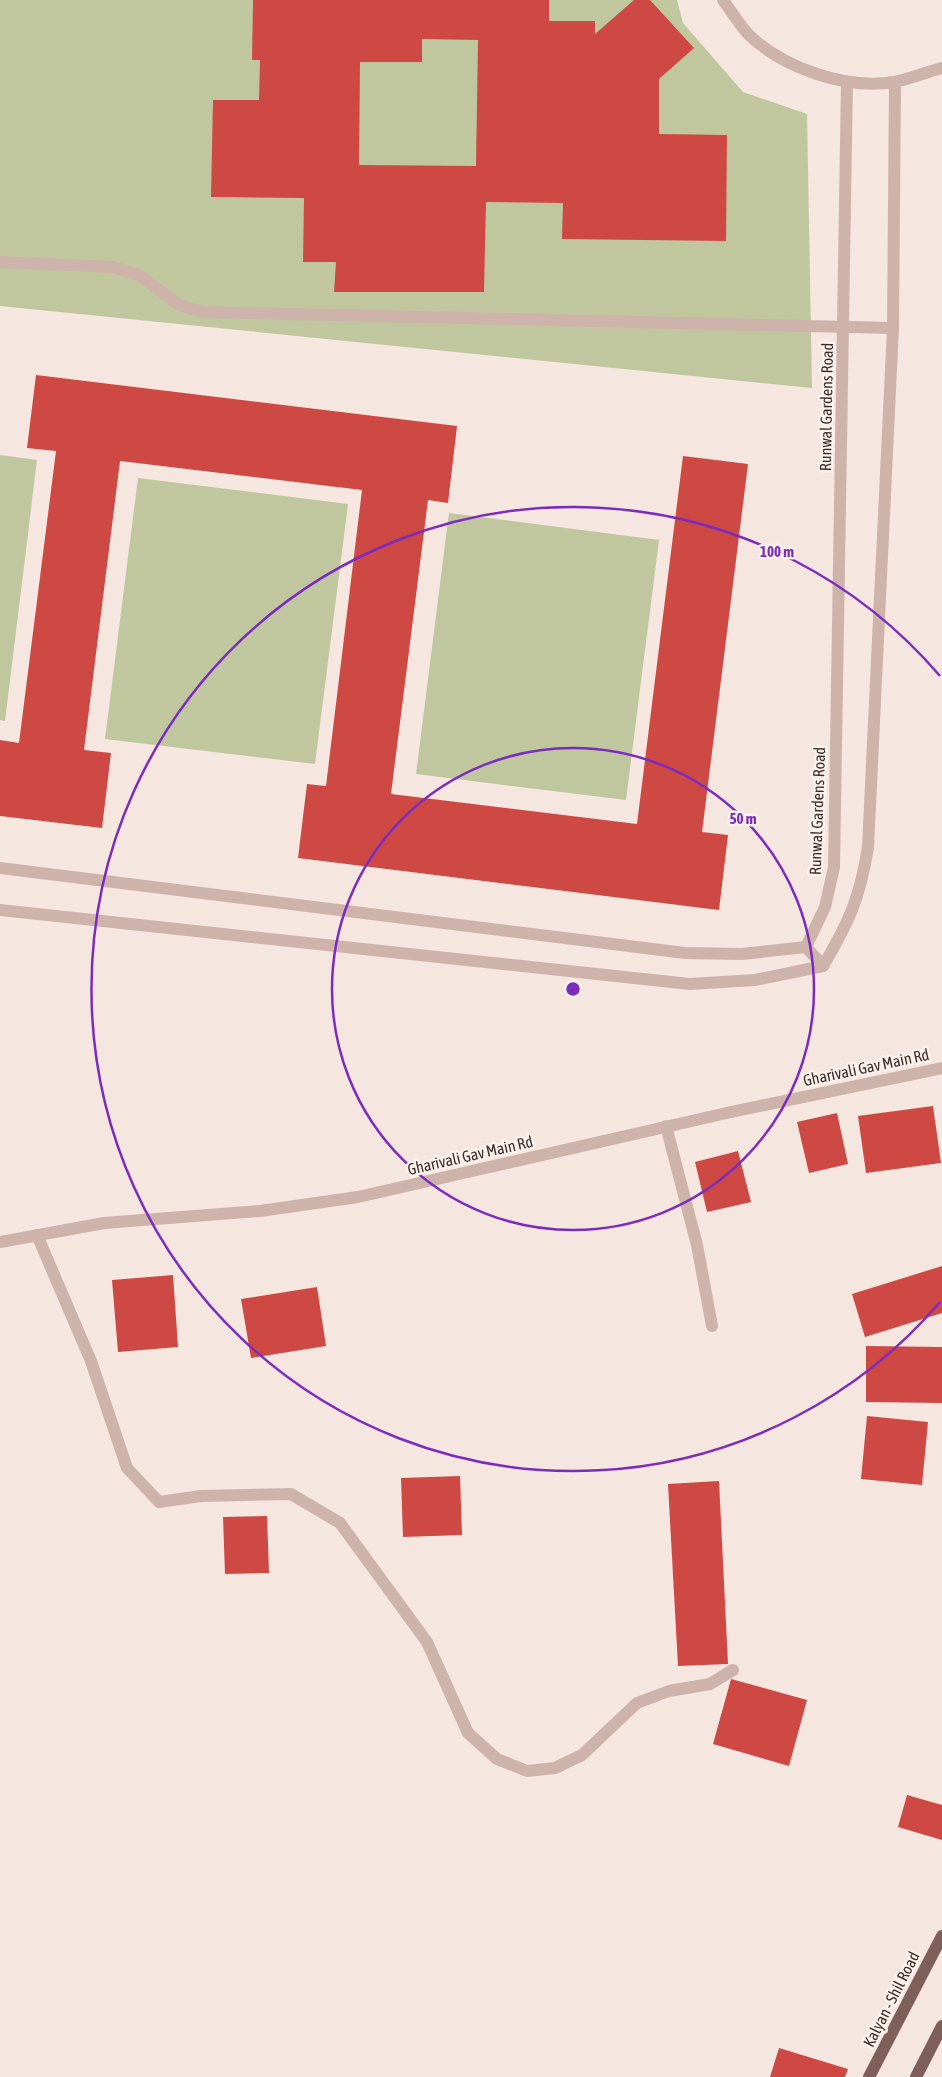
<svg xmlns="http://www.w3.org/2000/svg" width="942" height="2077" font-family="'Asap Condensed',sans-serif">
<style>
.green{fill:#c0c69e}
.building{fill:#ce4944;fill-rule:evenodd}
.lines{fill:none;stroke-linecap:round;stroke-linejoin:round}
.minor{stroke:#ceb3aa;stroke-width:12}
.major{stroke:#7e5f5a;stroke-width:12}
.ring{fill:none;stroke:#7b2cbf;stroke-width:2.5}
.labels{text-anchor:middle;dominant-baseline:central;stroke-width:5;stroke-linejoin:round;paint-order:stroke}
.street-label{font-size:16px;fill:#3b2c2a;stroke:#fcf2ed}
.centre{fill:#7b2cbf;stroke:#fcf2ed;stroke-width:2.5}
.ring-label{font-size:15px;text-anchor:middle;font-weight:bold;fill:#7b2cbf;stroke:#fcf2ed;stroke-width:5;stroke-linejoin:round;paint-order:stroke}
</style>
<rect width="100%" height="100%" fill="#f5e6e0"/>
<g class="green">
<polygon points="0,0 677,0 683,23 743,92 807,114 812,388 0,306"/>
<polygon points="0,455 37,460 5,721 0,720"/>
<polygon points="138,478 348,504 315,764 105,739"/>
<polygon points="449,513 659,540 626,800 416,774"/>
</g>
<g class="building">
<path d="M253,0H549V21H595V34L634,0H650L694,48L659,79V134L727,135L726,241L562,239L563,203L486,202L484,292H334L336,262H303L304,198L211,197L213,100H259L260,60H252ZM422,39L478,40L476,166L359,165L360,62H422Z"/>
<polygon points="36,375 457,426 448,503 428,500 391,794 637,824 683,456 748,464 702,832 728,835 719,910 298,858 307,784 326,786 362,490 120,461 84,750 111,753 102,828 0,816 0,740 19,743 56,451 27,448"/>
<polygon points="933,1106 941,1163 866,1173 858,1116"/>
<polygon points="837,1113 848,1164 809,1173 797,1122"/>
<polygon points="738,1151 751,1202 707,1212 695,1162"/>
<polygon points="942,1266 942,1313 865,1337 852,1294"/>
<polygon points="173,1275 178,1347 118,1352 112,1280"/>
<polygon points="317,1287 326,1346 251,1358 241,1299"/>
<polygon points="866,1346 942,1347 942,1403 866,1402"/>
<polygon points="867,1416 928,1422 922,1485 861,1479"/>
<polygon points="460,1476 462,1535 403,1537 401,1478"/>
<polygon points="719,1481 728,1664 678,1666 668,1484"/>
<polygon points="267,1516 269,1573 225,1574 223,1517"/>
<polygon points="731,1679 807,1700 789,1766 713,1744"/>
<polygon points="907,1795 942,1805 942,1840 898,1827"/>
<polygon points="779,2048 848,2069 845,2077 770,2077"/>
</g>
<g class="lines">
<g class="minor">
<path d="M723,0C731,11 739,24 748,34C783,68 846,90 894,82C910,79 926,72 942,68"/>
<polyline points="0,262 113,267 139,275 179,305 203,312 893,328"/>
<polyline points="0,868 685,953 742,954 806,947"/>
<polyline points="0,910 690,984 755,980 823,966"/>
<polyline points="806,947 825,907 834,867 847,82"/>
<polyline points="806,947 823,966"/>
<path d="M823,966C849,922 860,898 868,847L893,328L895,82"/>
<polyline points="666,1126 697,1245 712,1326"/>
<polyline points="37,1235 91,1361 127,1468 159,1502 201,1496 291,1494 340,1523 427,1642 468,1733 497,1759 527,1771 555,1768 582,1755 637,1703 669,1691 710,1684 733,1670"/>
<polyline points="0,1242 104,1223 260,1211 358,1197 731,1112 942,1068"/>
</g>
<g class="major">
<polyline points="869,2077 942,1936"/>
<polyline points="916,2077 942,2026"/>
</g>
</g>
<g class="ring">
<circle cx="573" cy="989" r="241"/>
<path d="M940 1302A482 482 0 1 1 940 676"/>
</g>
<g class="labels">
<g class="street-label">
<text transform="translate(826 407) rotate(-89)">Runwal Gardens Road</text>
<text transform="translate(817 811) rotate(-88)">Runwal Gardens Road</text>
<text transform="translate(866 1067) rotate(-12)">Gharivali Gav Main Rd</text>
<text transform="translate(470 1155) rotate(-13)">Gharivali Gav Main Rd</text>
<text transform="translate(891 1999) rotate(-63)">Kalyan - Shil Road</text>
</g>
</g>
<circle cx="573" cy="989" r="8" class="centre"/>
<g class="ring-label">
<text x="777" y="557">100 m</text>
<text x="743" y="824">50 m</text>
</g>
</svg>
